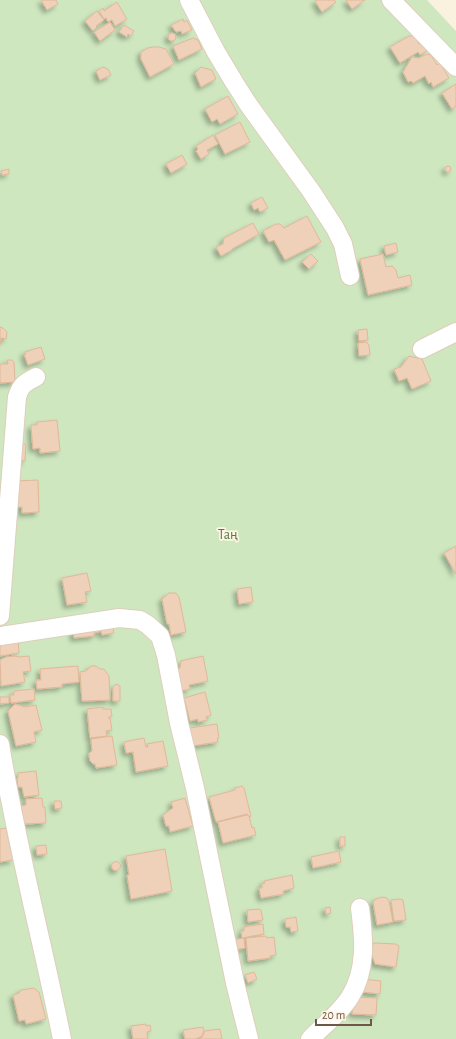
<svg xmlns="http://www.w3.org/2000/svg" width="456" height="1039" font-family="'Alegreya Sans',sans-serif">
<style>
.green{fill:#cee7bf}
.building{fill:#efd0b8;stroke:#e1b899;filter:url(#shadow)}
.lines{fill:none;stroke-linecap:round;stroke-linejoin:round}
.street-casing{stroke:#decebc;stroke-width:20}
.street{stroke:#fff;stroke-width:18}
.labels{text-anchor:middle;dominant-baseline:central;stroke-width:3.5;stroke-linejoin:round;paint-order:stroke}
.park-label{font-size:14px;fill:#527b43;stroke:#fef5e5}
</style>
<defs>
<filter id="shadow"><feDropShadow dx="-3.5" dy="3.5" stdDeviation="2" flood-color="#0004"/></filter>
</defs>
<rect width="100%" height="100%" fill="#fbf1df"/>
<polygon class="green" points="0,0 427,0 456,31 456,1039 0,1039"/>
<g class="building">
<polygon points="41,0 56,0 58,4 47,10"/>
<polygon points="317,0 334,0 336,2 322,12 315,1"/>
<polygon points="346,0 365,0 352,9"/>
<polygon points="117,2 127,19 115,26 112,20 108,22 106,18 104,19 99,11 103,8 104,11"/>
<polygon points="97,11 104,20 96,26 97,27 93,31 85,21"/>
<polygon points="183,19 184,22 187,20 192,30 182,34 181,31 176,32 171,25"/>
<polygon points="110,22 115,30 100,41 94,32"/>
<polygon points="124,25 134,31 131,36 128,34 127,37 119,32"/>
<circle cx="172" cy="37" r="4"/>
<polygon points="409,36 415,36 419,44 422,43 427,51 420,55 418,52 400,63 390,47"/>
<polygon points="193,38 198,40 202,49 179,60 173,46"/>
<polygon points="153,47 159,47 166,49 174,64 150,77 141,59 141,52 148,48"/>
<polygon points="427,54 431,55 437,65 440,63 449,78 433,87 431,82 429,84 425,76 413,83 411,81 408,82 403,72 412,57 419,58"/>
<polygon points="103,67 108,69 111,75 100,80 96,71"/>
<polygon points="201,67 212,70 216,79 201,87 195,73"/>
<polygon points="456,84 456,106 452,109 442,93"/>
<polygon points="228,96 238,114 220,124 217,119 212,122 205,109"/>
<polygon points="240,122 250,142 225,154 215,135"/>
<polygon points="213,135 218,144 207,150 209,154 201,159 196,151 198,149 196,146"/>
<polygon points="182,155 187,164 171,173 166,164"/>
<circle cx="448" cy="169" r="3"/>
<polygon points="9,169 9,174 2,175 1,171"/>
<polygon points="262,197 268,208 260,212 258,208 254,210 251,203"/>
<polygon points="307,216 321,242 285,260 274,240 269,242 263,231 276,224 280,224 284,228"/>
<polygon points="253,223 259,234 232,249 232,250 221,256 216,247 223,244 224,238"/>
<polygon points="396,243 398,252 386,255 384,246"/>
<polygon points="311,254 318,261 309,269 302,262"/>
<polygon points="383,254 386,267 392,266 396,270 398,278 410,275 412,285 368,295 360,259"/>
<polygon points="0,327 3,328 7,332 6,339 1,338 0,345"/>
<polygon points="367,329 368,340 359,341 358,330"/>
<polygon points="366,342 369,345 370,355 359,356 358,343"/>
<polygon points="41,347 45,359 28,365 24,354 26,354 25,352"/>
<polygon points="409,356 422,359 431,381 412,389 407,378 399,381 394,369 401,367"/>
<polygon points="7,360 12,360 14,362 15,382 0,383 0,364 8,364"/>
<polygon points="57,420 60,451 40,453 40,448 33,449 31,425 37,425 37,422"/>
<polygon points="21,444 26,444 25,461 20,460"/>
<polygon points="38,480 39,512 22,513 22,507 17,507 16,481"/>
<polygon points="456,546 456,574 444,553"/>
<polygon points="87,573 91,591 85,592 87,602 67,605 62,578"/>
<polygon points="251,587 253,602 239,604 237,589"/>
<polygon points="169,593 176,593 179,597 186,632 171,635 169,624 167,624 162,599"/>
<polygon points="112,625 114,633 102,635 100,628"/>
<polygon points="99,627 99,632 94,633 94,636 74,638 73,630"/>
<polygon points="18,638 19,653 0,656 0,640"/>
<polygon points="15,656 19,657 29,656 31,671 23,672 25,682 1,686 0,660 6,657"/>
<polygon points="203,656 208,681 189,685 190,689 181,691 178,678 180,678 177,669 180,668 181,661"/>
<polygon points="78,666 79,682 62,684 62,687 37,689 36,680 41,680 40,669"/>
<polygon points="91,666 96,666 100,669 104,669 109,676 110,700 82,701 80,672 86,671"/>
<polygon points="116,684 120,686 120,701 113,701 113,687"/>
<polygon points="34,689 35,700 11,703 10,695 14,695 14,691"/>
<polygon points="205,692 211,715 206,717 207,720 198,722 198,719 190,721 184,698"/>
<polygon points="0,697 9,697 9,703 0,704"/>
<polygon points="15,704 25,707 36,705 42,730 34,732 36,742 16,746 8,711"/>
<polygon points="103,707 103,709 111,709 112,716 109,717 108,718 110,718 112,730 106,731 107,736 90,738 87,709"/>
<polygon points="217,724 219,738 217,739 218,742 192,746 190,728"/>
<polygon points="112,736 117,765 96,768 95,764 93,764 90,761 89,755 89,753 92,751 91,739"/>
<polygon points="144,738 146,747 148,747 147,744 163,741 168,766 136,772 133,752 126,753 124,742"/>
<polygon points="36,771 39,795 24,797 22,787 18,787 17,778 18,778 18,773"/>
<polygon points="242,786 244,788 251,816 250,817 247,814 216,822 209,797 235,790 235,788"/>
<polygon points="42,798 43,807 45,807 46,823 24,824 21,806 26,805 26,799"/>
<polygon points="185,798 193,826 170,832 169,826 166,826 163,815 173,808 171,802"/>
<polygon points="54,801 61,801 62,808 55,809"/>
<polygon points="247,815 249,816 252,828 254,827 256,835 223,843 218,822"/>
<polygon points="6,828 13,860 0,862 0,829"/>
<rect x="340" y="837" width="5" height="9"/>
<polygon points="46,845 47,854 37,855 36,846"/>
<polygon points="165,849 172,891 131,899 127,875 129,875 126,856"/>
<polygon points="339,851 341,862 313,868 311,857"/>
<circle cx="116" cy="866" r="4.5"/>
<polygon points="292,875 294,888 283,891 284,894 261,898 259,888 262,888 262,884 265,883 264,881"/>
<polygon points="382,897 387,898 389,901 393,922 377,925 373,902 376,899"/>
<polygon points="400,899 403,900 406,920 394,921 391,900"/>
<polygon points="330,907 331,913 326,914 325,908"/>
<polygon points="259,909 261,910 263,920 248,922 247,910"/>
<polygon points="296,917 298,931 291,932 290,927 286,927 285,919"/>
<polygon points="263,924 264,934 242,938 241,931 244,931 244,927"/>
<polygon points="266,936 267,938 274,937 276,955 270,956 270,958 248,961 246,938"/>
<polygon points="244,938 245,948 233,950 232,940"/>
<polygon points="374,943 396,944 399,946 396,967 375,964 370,949"/>
<polygon points="254,972 257,979 248,983 245,975"/>
<polygon points="362,979 381,981 380,994 362,992"/>
<polygon points="34,988 39,992 46,1019 26,1024 25,1020 19,1021 13,995 19,993 21,990"/>
<polygon points="353,997 377,998 376,1015 352,1014"/>
<polygon points="146,1024 146,1026 150,1025 151,1031 147,1032 148,1039 133,1039 131,1026"/>
<polygon points="203,1027 204,1031 202,1036 196,1039 185,1039 183,1030"/>
<polygon points="220,1029 222,1039 199,1039 202,1037 205,1031"/>
</g>
<g class="lines">
<g class="street-casing">
<g id="street">
<polyline points="189,0 216,52 234,82 248,104 311,191 335,228 343,244 350,276"/>
<polyline points="391,0 456,67"/>
<polyline points="422,349 456,332"/>
<path d="M0,616L17,397C21,385 24,383 36,377"/>
<polyline points="0,636 119,618 140,620 148,625 160,636 166,655 179,723 195,788 235,983 249,1039"/>
<path d="M0,744C16,843 42,940 62,1039"/>
<path d="M310,1039C323,1026 340,1013 350,997C367,970 364,938 360,908"/>
</g>
</g>
<use href="#street" class="street"/>
</g>
<g class="labels">
<g class="park-label">
<text x="228" y="535">Таң</text>
</g>
</g>
<path d="M316 1019v6h55v-6" fill="none" stroke="#705848" stroke-width="2"/>
<text x="322" y="1019" font-size="12" fill="#705848" stroke="#fef5e5" stroke-width="3" paint-order="stroke">20 m</text>
</svg>
